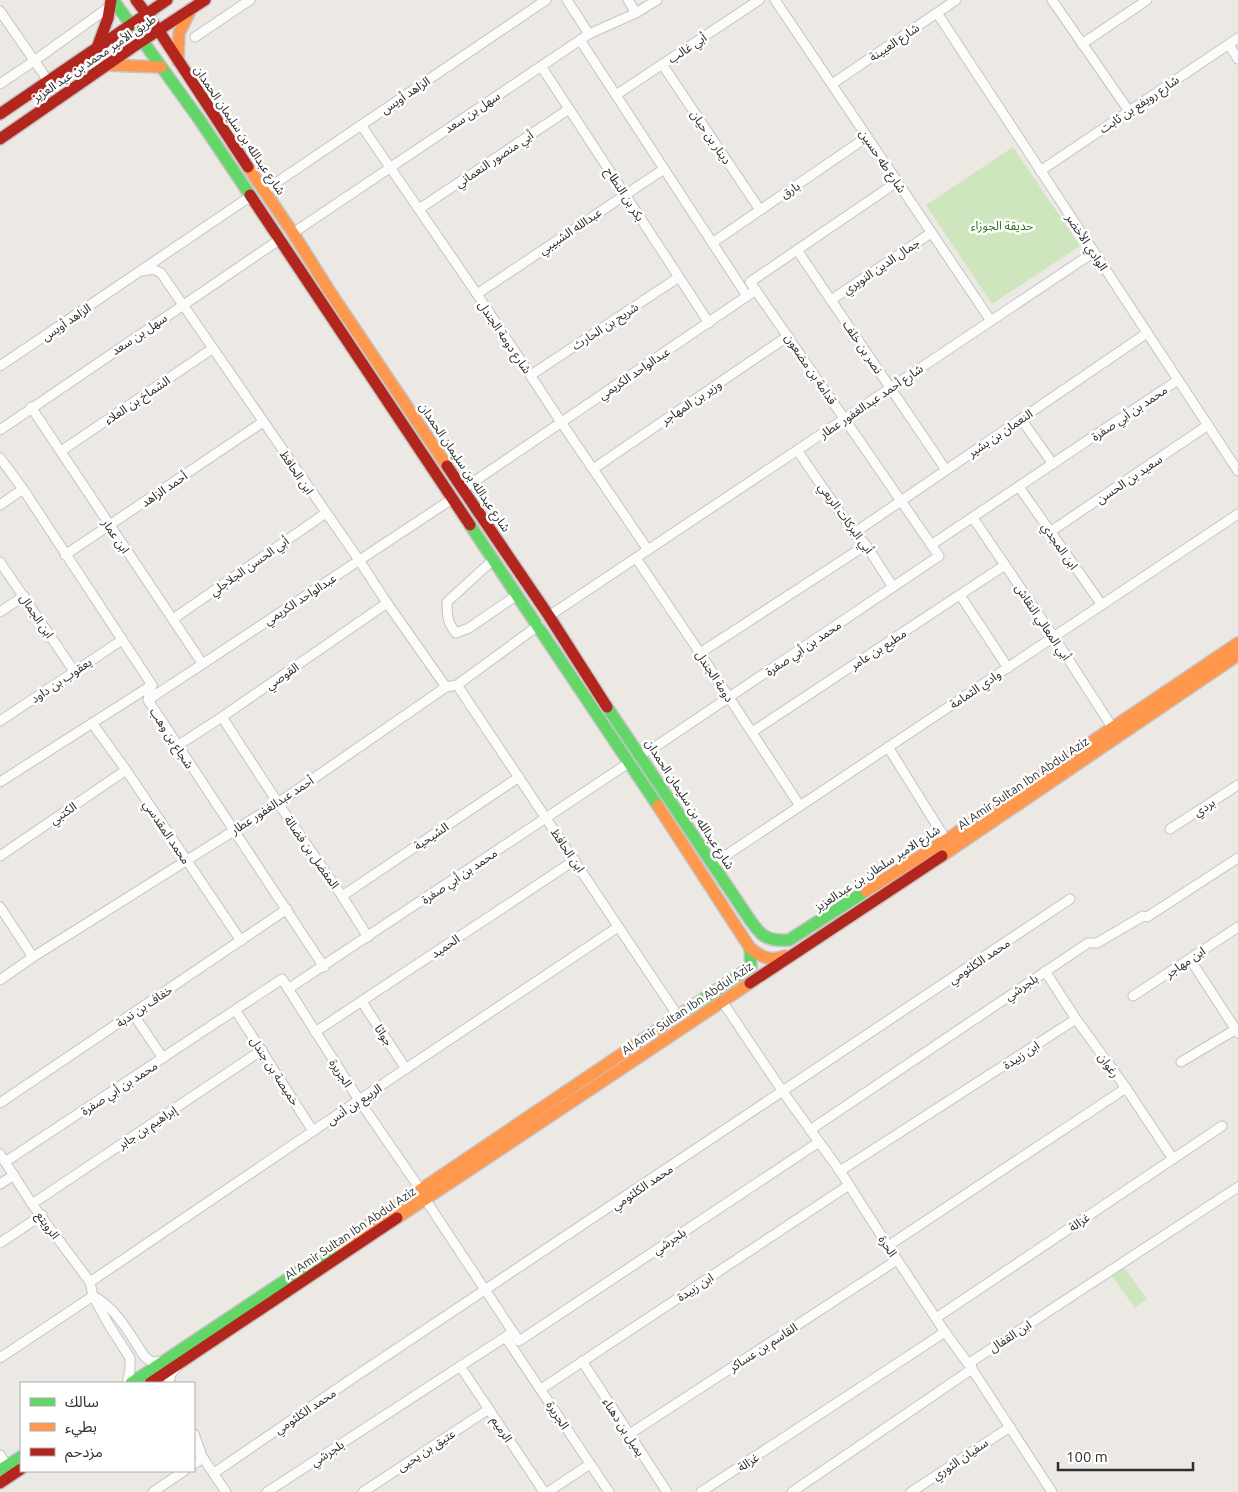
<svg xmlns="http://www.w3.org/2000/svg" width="1238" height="1492" font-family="Ubuntu,'Noto Sans Arabic',sans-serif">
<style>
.park{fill:#cee6be}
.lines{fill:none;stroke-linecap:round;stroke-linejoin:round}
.street-casing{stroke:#c5c4c5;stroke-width:11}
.fast-casing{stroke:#c5c4c5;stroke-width:14}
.slow-casing{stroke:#c5c4c5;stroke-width:14}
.jam-casing{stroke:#c5c4c5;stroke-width:14}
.street{stroke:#fcfcfb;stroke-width:9}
.fast{stroke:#63d668;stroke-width:11}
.slow{stroke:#ff974d;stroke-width:11}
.jam{stroke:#b3261e;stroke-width:11}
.labels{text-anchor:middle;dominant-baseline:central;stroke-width:5;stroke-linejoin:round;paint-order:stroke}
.street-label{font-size:12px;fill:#2e2e2e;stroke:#fff}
.park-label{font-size:12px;fill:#2c6e1b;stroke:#fff}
</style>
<rect width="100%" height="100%" fill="#ece8e4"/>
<g class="park">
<polygon points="1013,147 1080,246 992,304 926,205"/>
<polygon points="1124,1267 1147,1299 1135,1308 1111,1275"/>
</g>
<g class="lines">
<g class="street-casing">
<g id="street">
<polyline points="567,0 589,34"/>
<polyline points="628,0 636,13"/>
<polyline points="775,0 991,321"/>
<polyline points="1052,0 1129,111"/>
<polyline points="0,11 49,82"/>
<polyline points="937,13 1238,471"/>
<polyline points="195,37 250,0"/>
<polyline points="580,40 747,296"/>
<polyline points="1082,44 1147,0"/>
<polyline points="1229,45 1238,59"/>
<polyline points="662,64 760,210"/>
<polyline points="541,66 709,323"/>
<polyline points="0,84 34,61 112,5"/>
<polyline points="832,84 956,0"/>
<polyline points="616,95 759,0"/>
<polyline points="361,125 477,294 561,422 648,550"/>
<polyline points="1040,171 1238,38"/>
<polyline points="264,191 546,0"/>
<polyline points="419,209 569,109"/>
<polyline points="293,233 589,34 636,13 657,0"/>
<polyline points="712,243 867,137"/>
<polyline points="797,250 946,470"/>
<polyline points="143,271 153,269 161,273 359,560 387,603 446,687"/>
<polyline points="477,294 664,169"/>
<polyline points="831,300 931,233"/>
<polyline points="0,366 245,200 251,199 256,202"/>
<polyline points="531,375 679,277"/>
<polyline points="31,407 202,663"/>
<polyline points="1021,419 1053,464"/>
<polyline points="0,430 279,240"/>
<polyline points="797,450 854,533 866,545 893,587"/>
<polyline points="61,451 212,349"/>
<polyline points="0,458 23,489 152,685 148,700 324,967"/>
<polyline points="593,469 788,336"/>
<polyline points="1019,487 1102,605"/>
<polyline points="463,489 756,290"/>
<polyline points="0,505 23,489"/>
<polyline points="973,518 1054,637 1112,727"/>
<polyline points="1050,532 1208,425"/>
<polyline points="854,533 1147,333"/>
<polyline points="931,545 1178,380"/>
<polyline points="65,555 263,422"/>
<polyline points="636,558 700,653 800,806"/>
<path d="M493,560L447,602C447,614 447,623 456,633L469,628L517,595"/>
<polyline points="0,562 74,671"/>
<polyline points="960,595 1008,668"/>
<polyline points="0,612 24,596"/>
<polyline points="549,616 1094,252"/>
<polyline points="173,619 326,513"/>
<polyline points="700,653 866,545"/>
<polyline points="457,685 678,1016"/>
<polyline points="148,700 452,499"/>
<polyline points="222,717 278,803 342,896 368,937"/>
<polyline points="0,721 122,640"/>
<polyline points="92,723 126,770 241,941"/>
<polyline points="752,732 1005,565"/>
<polyline points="177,746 222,717 387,603"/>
<polyline points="888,747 946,840"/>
<polyline points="640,754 652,749 939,556 750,282 897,182"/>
<polyline points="0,782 152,685"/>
<polyline points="1170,829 1238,785"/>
<polyline points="0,856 126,770"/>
<polyline points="713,864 1238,514"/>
<polyline points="342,896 519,777"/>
<polyline points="0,907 33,957"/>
<polyline points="1190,959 1238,1033"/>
<polyline points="1045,971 1076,1019 1126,1088 1173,1159"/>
<polyline points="0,980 33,957 278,803 446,687 457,685 539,625"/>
<polyline points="288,989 630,762"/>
<polyline points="1133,996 1238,927"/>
<polyline points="722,1001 783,1092 840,1171 888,1246 945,1332 972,1369 1052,1492"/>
<polyline points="362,1002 406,1069"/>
<polyline points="236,1011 313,1131"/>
<polyline points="133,1014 163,1058"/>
<polyline points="315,1032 575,860"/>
<polyline points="1181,1062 1238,1028"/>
<polyline points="0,1103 287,909"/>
<polyline points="810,1130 1088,943 1097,943 1143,916 1147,917 1238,858"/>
<polyline points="0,1154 32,1204 90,1282 93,1296 109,1325 130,1358 130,1370 127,1383"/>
<polyline points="5,1162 282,979 359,1100 420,1189"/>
<polyline points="840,1171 1076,1019"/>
<polyline points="0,1184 14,1175"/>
<polyline points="425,1199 519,1341 819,1142"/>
<polyline points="32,1204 262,1050"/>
<polyline points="0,1243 42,1215"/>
<polyline points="888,1246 1126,1088"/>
<polyline points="90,1282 359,1100 618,927"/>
<path d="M93,1296C117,1308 130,1335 145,1357L152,1362L161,1361"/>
<polyline points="936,1318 1222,1126"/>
<polyline points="506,1338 609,1492"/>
<polyline points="0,1358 93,1296"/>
<polyline points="582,1361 667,1492"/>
<polyline points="460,1366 544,1492"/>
<polyline points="169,1383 171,1374 176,1368"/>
<polyline points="541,1389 849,1185"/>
<polyline points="194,1434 201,1453"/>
<polyline points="628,1435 897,1260"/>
<polyline points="194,1447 203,1458 226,1492"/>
<polyline points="0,1455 7,1466"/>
<polyline points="194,1464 203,1458"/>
<polyline points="214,1473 350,1380 1070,899"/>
<polyline points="153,1492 184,1471"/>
<polyline points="267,1492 513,1332"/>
<polyline points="363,1492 489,1409"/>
<polyline points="548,1492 590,1464"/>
<polyline points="701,1492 945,1332"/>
<polyline points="792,1492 972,1369 971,1362 1238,1187"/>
<polyline points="911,1492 1010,1427"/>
</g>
</g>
<g class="fast-casing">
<g id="fast">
<polyline points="113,0 199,119 250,195"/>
<polyline points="470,525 658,806"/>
<path d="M607,707L748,917C760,935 766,942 789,940L866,891"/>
<polyline points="684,1012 751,967 750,948"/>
<polyline points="131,1383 337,1246"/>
<polyline points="0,1470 21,1457"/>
</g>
</g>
<g class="slow-casing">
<g id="slow">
<polyline points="178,61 179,33 191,9"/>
<polyline points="106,65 161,67"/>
<polyline points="248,167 293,233 332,295 447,466"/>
<path d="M658,806L750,948C761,957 771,962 785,956"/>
<polyline points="942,856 1238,655"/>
<polyline points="866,891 946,840 1238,643"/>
<polyline points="397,1218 750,983"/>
<polyline points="337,1246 684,1012"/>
</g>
</g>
<g class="jam-casing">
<g id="jam">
<polyline points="136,0 159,31 248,167"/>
<polyline points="97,48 108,18 111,0"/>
<polyline points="0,114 167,0"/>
<polyline points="0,139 133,47 205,0"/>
<polyline points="250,195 470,525"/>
<polyline points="447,466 549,616 607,707"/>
<polyline points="750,983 942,856"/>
<polyline points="150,1383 397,1218"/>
<polyline points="0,1483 21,1469"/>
</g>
</g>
<use href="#street" class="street"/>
<use href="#fast" class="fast"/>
<use href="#slow" class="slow"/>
<use href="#jam" class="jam"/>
</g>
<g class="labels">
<g class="street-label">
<text transform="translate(894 42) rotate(-34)">شارع العيينة</text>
<text transform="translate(687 48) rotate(-34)">أبي غالب</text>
<text transform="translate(94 58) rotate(-34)">طريق الأمير محمد بن عبد العزيز</text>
<text transform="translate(405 95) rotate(-34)">الزاهد أويس</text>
<text transform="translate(1139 104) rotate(-34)">شارع رويفع بن ثابت</text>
<text transform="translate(472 112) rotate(-34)">سهل بن سعد</text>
<text transform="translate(240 130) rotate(56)">شارع عبدالله بن سليمان الحمدان</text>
<text transform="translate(711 137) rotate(56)">دينار بن حيان</text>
<text transform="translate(494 159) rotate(-34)">أبي منصور النعماني</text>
<text transform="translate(883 161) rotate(56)">شارع طه حسين</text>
<text transform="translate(790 190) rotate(-34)">بارق</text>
<text transform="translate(625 194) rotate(57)">بكر بن النطاح</text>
<text transform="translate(570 231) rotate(-34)">عبدالله الشبيبي</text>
<text transform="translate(1087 242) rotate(57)">الوادي الأخضر</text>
<text transform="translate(881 266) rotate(-34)">جمال الدين النويري</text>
<text transform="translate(66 322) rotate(-34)">الزاهد أويس</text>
<text transform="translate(605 326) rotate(-33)">شريح بن الحارث</text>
<text transform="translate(139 334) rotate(-34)">سهل بن سعد</text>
<text transform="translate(505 337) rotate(56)">شارع دومة الجندل</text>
<text transform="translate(863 347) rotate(56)">نصر بن خلف</text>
<text transform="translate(811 369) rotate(56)">قدامة بن مضعون</text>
<text transform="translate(634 373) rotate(-34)">عبدالواحد الكريمي</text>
<text transform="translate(137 400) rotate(-34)">الشماخ بن العلاء</text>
<text transform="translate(871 401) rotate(-34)">شارع أحمد عبدالغفور عطار</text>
<text transform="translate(691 402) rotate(-34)">وزير بن المهاجر</text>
<text transform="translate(1129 413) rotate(-34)">محمد بن أبي صفرة</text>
<text transform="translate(1000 433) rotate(-34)">النعمان بن بشير</text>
<text transform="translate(465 467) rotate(56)">شارع عبدالله بن سليمان الحمدان</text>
<text transform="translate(297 472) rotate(56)">ابن الحافظ</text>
<text transform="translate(1129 479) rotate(-34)">سعيد بن الحسن</text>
<text transform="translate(164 489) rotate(-34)">أحمد الزاهد</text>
<text transform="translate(846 518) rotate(54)">أبي البركات الربعي</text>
<text transform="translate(116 536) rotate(56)">ابن عمار</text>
<text transform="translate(1060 546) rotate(55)">ابن المجدي</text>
<text transform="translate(249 566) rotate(-35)">أبي الحسن الجلاجلي</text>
<text transform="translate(300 599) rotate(-33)">عبدالواحد الكريمي</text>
<text transform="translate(37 616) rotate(56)">ابن الجمال</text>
<text transform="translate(1043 622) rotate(56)">أبي المعالي النقاش</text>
<text transform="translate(803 648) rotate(-34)">محمد بن أبي صفرة</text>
<text transform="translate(878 649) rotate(-33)">مطيع بن عامر</text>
<text transform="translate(282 676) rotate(-35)">القوصي</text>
<text transform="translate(715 676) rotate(57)">دومة الجندل</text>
<text transform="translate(61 680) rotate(-34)">يعقوب بن داود</text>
<text transform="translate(975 689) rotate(-34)">وادي الثمامة</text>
<text transform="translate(172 738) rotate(57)">شجاع بن وهب</text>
<text transform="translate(1023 783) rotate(-34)">Al Amir Sultan Ibn Abdul Aziz</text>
<text transform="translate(690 804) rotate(57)">شارع عبدالله بن سليمان الحمدان</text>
<text transform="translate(272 805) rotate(-33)">أحمد عبدالغفور عطار</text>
<text transform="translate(1204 807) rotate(-33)">بردي</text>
<text transform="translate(63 813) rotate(-34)">الكتبي</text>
<text transform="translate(167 832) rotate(56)">محمد المقدسي</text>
<text transform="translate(431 836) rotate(-34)">الشيحية</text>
<text transform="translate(568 850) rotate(56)">ابن الحافظ</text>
<text transform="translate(312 852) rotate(55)">المفضل بن فضالة</text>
<text transform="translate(877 868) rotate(-33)">شارع الامير سلطان بن عبدالعزيز</text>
<text transform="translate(459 876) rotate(-34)">محمد بن أبي صفرة</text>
<text transform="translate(445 946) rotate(-34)">الحميد</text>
<text transform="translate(979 961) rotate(-34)">محمد الكلثومي</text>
<text transform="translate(1185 962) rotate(-34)">ابن مهاجر</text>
<text transform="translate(1021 987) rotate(-34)">بلجرشي</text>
<text transform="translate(144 1006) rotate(-34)">خفاف بن ندبة</text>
<text transform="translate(687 1008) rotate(-34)">Al Amir Sultan Ibn Abdul Aziz</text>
<text transform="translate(384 1035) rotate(57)">جواثا</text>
<text transform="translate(1021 1055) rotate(-33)">ابن زبيدة</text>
<text transform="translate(1109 1065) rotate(54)">رغوان</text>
<text transform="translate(275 1071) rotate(57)">خميصة بن جندل</text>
<text transform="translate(341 1073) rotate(57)">الجريرة</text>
<text transform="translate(119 1088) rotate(-33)">محمد بن أبي صفرة</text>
<text transform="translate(354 1104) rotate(-34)">الربيع بن أنس</text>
<text transform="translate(147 1127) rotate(-34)">إبراهيم بن جابر</text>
<text transform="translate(642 1187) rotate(-34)">محمد الكلثومي</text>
<text transform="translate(1079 1222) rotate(-34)">غزالة</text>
<text transform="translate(48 1225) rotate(54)">الرويتع</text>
<text transform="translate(350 1233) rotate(-34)">Al Amir Sultan Ibn Abdul Aziz</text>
<text transform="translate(669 1241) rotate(-34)">بلجرشي</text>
<text transform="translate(888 1246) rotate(56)">الحرة</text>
<text transform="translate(695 1287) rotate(-33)">ابن زبيدة</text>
<text transform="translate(1010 1336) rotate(-33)">ابن القفال</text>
<text transform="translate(763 1347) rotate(-33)">القاسم بن عساكر</text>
<text transform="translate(305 1411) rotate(-34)">محمد الكلثومي</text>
<text transform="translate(558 1415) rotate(57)">الجريرة</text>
<text transform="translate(624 1427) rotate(57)">يميل بن دهناء</text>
<text transform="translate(502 1429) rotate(57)">الرميم</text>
<text transform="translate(426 1450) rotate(-33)">عتيق بن يحيى</text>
<text transform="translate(327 1453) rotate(-33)">بلجرشي</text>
<text transform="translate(960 1459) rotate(-34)">سفيان الثوري</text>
<text transform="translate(748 1462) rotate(-33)">غزالة</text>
</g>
<g class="park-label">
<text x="1002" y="225">حديقة الجوزاء</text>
</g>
</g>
<rect x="20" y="1382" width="175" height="90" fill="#ffffff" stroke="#ababab"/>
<rect x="30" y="1398" width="25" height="8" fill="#63d668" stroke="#ababab"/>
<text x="65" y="1407" font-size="15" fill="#2e2e2e">سالك</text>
<rect x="30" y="1423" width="25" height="8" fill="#ff974d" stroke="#ababab"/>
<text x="65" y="1432" font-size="15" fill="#2e2e2e">بطيء</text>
<rect x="30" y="1448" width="25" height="8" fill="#b3261e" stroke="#ababab"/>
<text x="65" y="1457" font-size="15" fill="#2e2e2e">مزدحم</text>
<path d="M1058 1462v8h135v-8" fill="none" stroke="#2e2e2e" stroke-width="2.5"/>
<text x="1066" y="1462" font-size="15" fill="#2e2e2e" stroke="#ffffff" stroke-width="4" paint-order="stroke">100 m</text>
</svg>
